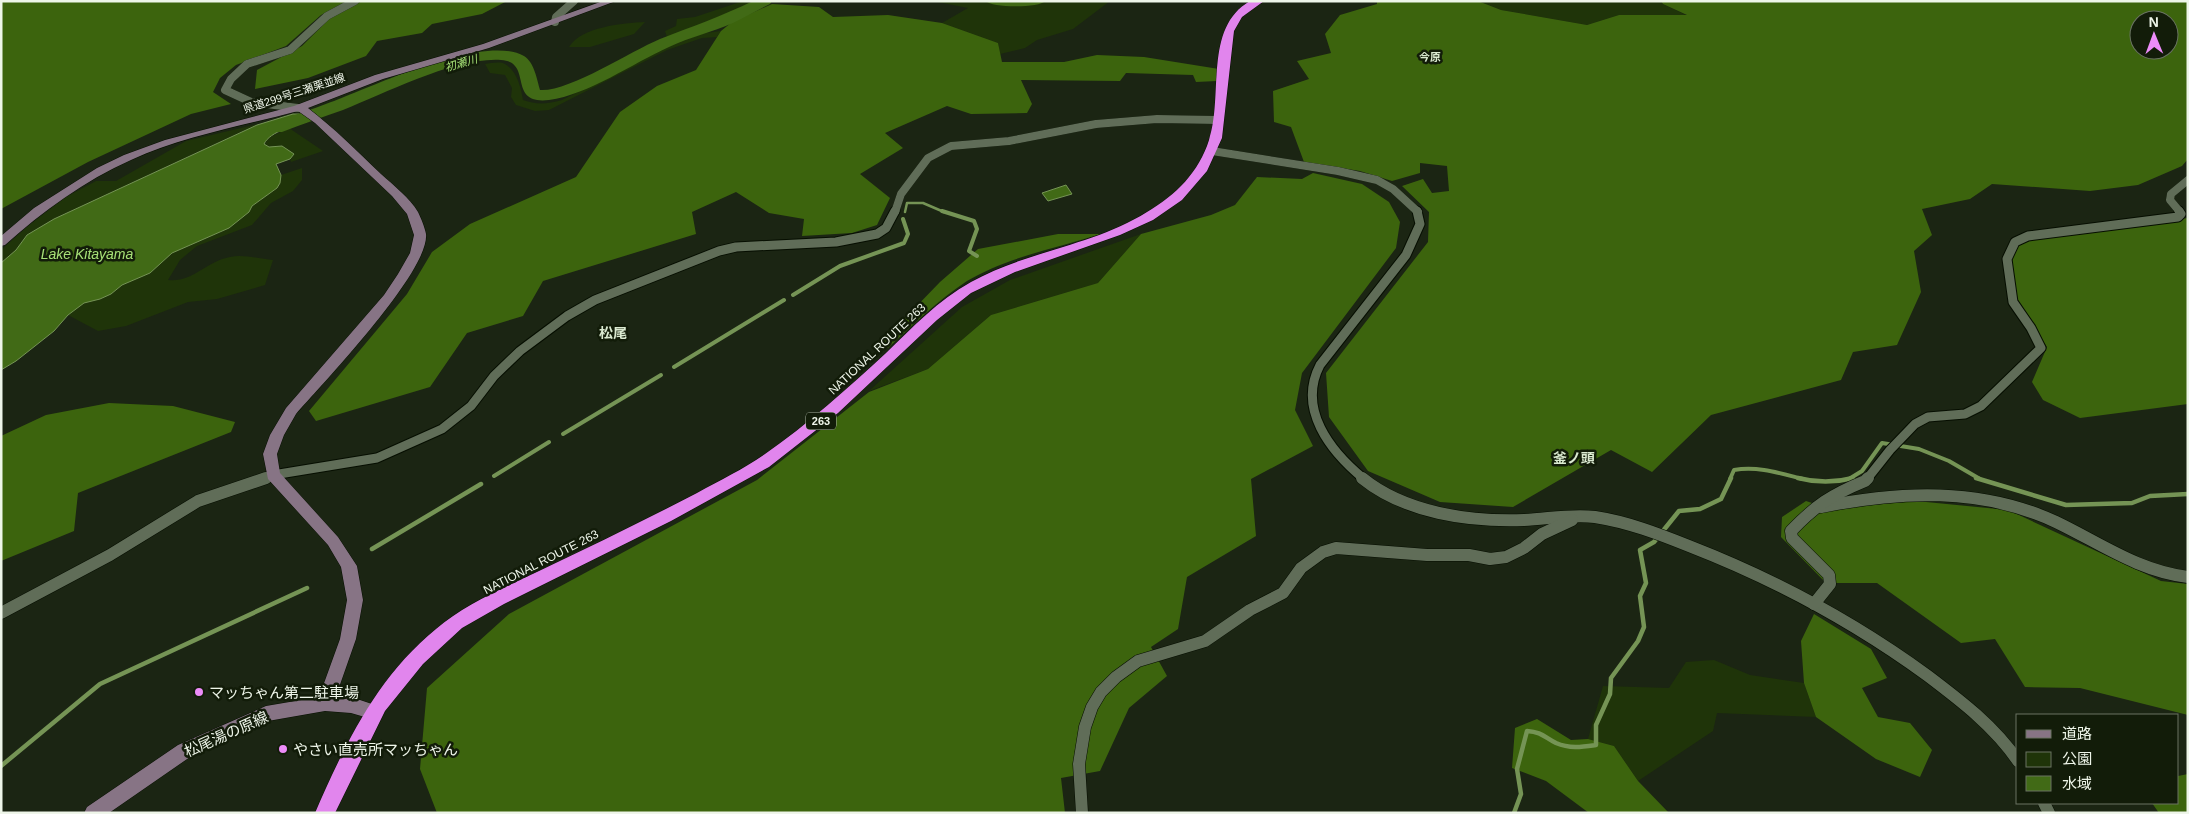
<svg xmlns="http://www.w3.org/2000/svg" width="2189" height="814" font-family="Helvetica,'Noto Sans JP',sans-serif">
<style>
.green{fill:#1f3409}
.forest{fill:#3c640d;fill-rule:evenodd}
.water{fill:#416a16;stroke:#759455}
.lines{fill:none;stroke-linecap:round;stroke-linejoin:round}
.stream-far2{stroke:#759455;stroke-width:2.5}
.stream-far1{stroke:#759455;stroke-width:4}
.stream{stroke:#759455;stroke-width:4.5}
.river{fill:#416a16;fill-rule:evenodd}
.street-far2-casing{stroke:#060e01;stroke-width:8}
.street-far1-casing{stroke:#060e01;stroke-width:11}
.street-casing{stroke:#060e01;stroke-width:13}
.secondary-casing{stroke:#060e01;stroke-width:1}
.highway-casing{stroke:#060e01;stroke-width:1}
.street-far2{stroke:#606d58;stroke-width:8}
.street-far1{stroke:#606d58;stroke-width:9}
.street{stroke:#606d58;stroke-width:12}
.secondary{fill:#877485;fill-rule:evenodd}
.highway{fill:#e185ed;fill-rule:evenodd}
.poi-dot{fill:#ed8cf9;stroke:#121c09;stroke-width:2}
.labels{text-anchor:middle;dominant-baseline:central;stroke-width:5;stroke-linejoin:round;paint-order:stroke}
.far-neighbourhood-label{font-size:11px;font-weight:bold;fill:#dbead1;stroke:#121c09}
.far-water-label{font-size:11px;font-style:italic;fill:#a7e177;stroke:#121c09}
.far-street-label{font-size:11px;fill:#eef5e9;stroke:#121c09}
.shield{fill:#121c09;stroke:#acb4a6;stroke-width:1}
.shield-label{font-size:11px;font-weight:bold;fill:#eef5e9}
.street-label{font-size:12px;fill:#eef5e9;stroke:#121c09}
.water-label{font-size:14px;font-style:italic;fill:#a7e177;stroke:#121c09}
.neighbourhood-label{font-size:14px;font-weight:bold;fill:#dbead1;stroke:#121c09}
.near-poi-label{font-size:15px;fill:#eef5e9;stroke:#121c09;text-anchor:start}
.near-street-label{font-size:15px;fill:#eef5e9;stroke:#121c09}
</style>
<rect width="100%" height="100%" fill="#1b2513"/>
<g class="green">
<polygon points="743,1 753,1 719,18 667,37 665,31 676,26 677,19 695,17"/>
<polygon points="933,1 1110,1 1073,29 1037,40 1025,48 1000,54 998,43 942,23 968,8"/>
<polygon points="1478,1 1661,1 1663,4 1688,16 1619,15 1587,25 1501,10"/>
<path d="M645,22L634,34L590,47H569C581,27 623,23 645,22Z"/>
<path d="M721,31L717,37L702,38L667,50L549,110L535,111L516,105L511,97L512,88L505,75L490,73L485,64C491,63 500,61 505,64C517,71 521,88 523,100C537,105 547,104 562,100L659,50L698,34Z"/>
<polygon points="258,124 54,219 27,235 16,250 1,263 1,250 28,226 66,197 96,181 116,181 186,141"/>
<polygon points="289,128 323,151 291,162 290,159 293,156 282,146 269,147 264,145 268,138"/>
<path d="M302,168V180L293,191L271,203L252,225L197,246L180,260L168,280C192,283 207,261 230,257C243,254 260,259 273,260L265,285L217,299L188,302L126,326L98,331L68,315L84,303L100,299L111,294L122,285L150,273L172,253L229,228L249,212L252,206L277,188L280,183L281,175Z"/>
<polygon points="1141,234 1098,283 991,315 928,369 869,391 962,307 1010,280"/>
<polygon points="1714,660 1750,675 1804,683 1816,717 1717,713 1713,731 1638,781 1614,746 1588,739 1603,686 1669,688 1686,662"/>
</g>
<g class="forest">
<polygon points="1,1 350,1 321,15 286,46 236,65 220,78 213,92 231,104 191,114 88,162 1,209"/>
<polygon points="362,1 507,1 482,14 432,24 422,33 377,41 366,56 308,78 255,89 257,70 302,46 331,17"/>
<path d="M1377,1H1478L1501,10L1587,25L1619,15H1687L1663,4L1661,1H2188V159L2182,166L2138,185L2090,191L1992,184L1970,199L1922,209L1932,235L1914,251L1921,292L1897,345L1853,352L1841,380L1711,415L1652,472L1611,450L1513,507L1440,502L1368,471L1329,417L1326,373L1428,242L1429,212L1402,186L1423,179L1432,193L1449,191L1447,166L1420,163V173L1392,181L1360,171L1304,162L1291,127L1274,122L1273,91L1309,79L1297,61L1331,53L1325,34L1340,15L1377,4ZM2139,20H2169V50H2139Z"/>
<polygon points="772,4 819,7 833,17 888,15 942,23 998,43 1002,62 1064,62 1097,55 1144,57 1219,69 1217,81 1196,82 1193,75 1126,73 1120,81 1021,80 1032,104 1027,113 971,114 947,106 885,133 903,148 860,174 890,198 877,225 852,233 802,236 804,219 769,213 736,192 692,212 696,234 543,281 523,316 467,333 430,387 316,421 309,411 407,294 432,252 470,224 576,177 620,112 657,86 696,70 721,31 732,22"/>
<polygon points="1313,173 1362,184 1389,202 1400,222 1396,248 1302,373 1295,410 1313,446 1251,479 1256,536 1187,577 1178,629 1151,647 1167,676 1129,708 1100,771 1061,778 1065,813 437,813 420,769 427,688 509,614 757,480 869,392 928,369 991,315 1098,283 1141,234 1211,215 1235,205 1257,177 1302,179"/>
<polygon points="2188,218 2188,404 2080,418 2043,400 2032,382 2047,347 2018,304 2012,260 2018,243 2052,234"/>
<path d="M1058,234H1101C1057,248 1007,257 967,281C938,300 913,325 888,348L881,343L940,282L978,249Z"/>
<polygon points="109,403 173,406 235,422 231,432 78,493 74,531 1,561 1,436 46,415"/>
<polygon points="1806,501 1830,509 1916,501 2008,510 2161,581 2188,584 2188,715 2080,688 2025,687 1995,639 1961,643 1877,583 1826,583 1781,537 1782,517"/>
<polygon points="1814,614 1871,649 1887,678 1862,688 1878,717 1910,723 1932,750 1920,777 1876,759 1816,717 1804,683 1801,641"/>
<polygon points="1537,719 1571,740 1588,739 1614,746 1638,781 1669,813 1589,813 1546,781 1512,768 1515,728"/>
<polygon points="2188,774 2188,813 2159,813 2152,803 2178,803 2178,776"/>
</g>
<g class="water">
<path d="M293,114H299L309,121C295,126 270,131 264,144L269,147L282,146L294,154L290,159L276,164L281,175L280,183L277,188L252,206L249,212L229,228L172,253L150,273L122,285L111,294L100,299L84,303L68,315L54,331L16,361L1,370V263L16,250L27,235L54,219L257,125Z"/>
<polygon points="1066,185 1072,194 1048,201 1042,193"/>
</g>
<g class="lines">
<polyline class="stream-far2" points="905,212 907,203 923,203 944,212"/>
<g class="stream-far1">
<polyline points="942,211 974,221 977,229 969,251 977,256"/>
<polyline points="793,295 840,266 904,243 908,234 903,219"/>
<polyline points="674,367 784,300"/>
<polyline points="563,434 661,375"/>
<polyline points="494,476 549,442"/>
<path d="M1730,479L1734,470C1758,466 1779,473 1803,479"/>
<polyline points="1849,479 1862,471 1882,443 1919,449 1949,461 1980,479"/>
</g>
<g class="stream">
<path d="M1798,478C1817,483 1834,483 1853,478"/>
<polyline points="1976,478 2066,505 2132,503 2150,496 2188,494"/>
<polyline points="372,549 481,484"/>
<polyline points="1,766 100,684 307,588"/>
<path d="M1514,813L1521,794L1517,769L1527,731C1542,732 1544,737 1556,743C1570,749 1582,747 1596,745V725L1610,694L1611,678L1638,641L1644,627L1640,596L1646,583L1640,550L1654,542L1679,511L1700,509L1721,499L1731,478"/>
</g>
<g class="river">
<path d="M753,1H772L770,4C758,10 746,17 733,23C712,32 690,37 669,47C633,63 588,95 549,100C506,105 534,62 501,60C455,57 386,93 343,110C323,117 302,124 282,132H270L267,128L270,124C290,116 311,110 331,102C372,87 483,33 524,56C534,62 537,79 540,90C569,92 629,52 660,39C691,27 722,16 753,1Z"/>
<path d="M986,1H1045C1040,8 991,8 986,1Z"/>
</g>
<g class="street-far2-casing">
<g id="street-far2">
<polyline points="555,22 556,17 574,1"/>
<polyline points="298,108 251,102 225,90 231,79 247,64 290,50 327,16 355,1"/>
<polyline points="1212,151 1338,171 1377,180 1393,189 1418,212"/>
<polyline points="895,212 901,194 928,158 951,146 1009,141 1096,124 1157,119 1218,120"/>
<polyline points="2180,212 2170,200 2171,194 2188,180"/>
</g>
</g>
<g class="street-far1-casing">
<g id="street-far1">
<polyline points="262,479 273,475 377,458 442,429 471,406 494,376 520,351 567,316 595,300 719,251 736,247 836,242 877,234 886,228 895,211"/>
<path d="M1364,479C1330,451 1297,409 1320,365L1406,255L1420,224L1417,211"/>
<polyline points="1867,479 1890,450 1915,424 1928,417 1965,414 1981,406 2041,348 2031,328 2013,302 2007,259 2015,242 2028,236 2178,217 2181,214 2179,211"/>
</g>
</g>
<g class="street-casing">
<g id="street">
<path d="M1362,478C1405,513 1469,522 1524,520C1548,519 1571,514 1595,517C1628,522 1659,534 1689,546C1774,579 1854,622 1928,676C1961,701 1994,726 2018,761"/>
<path d="M1821,507C1900,491 1981,487 2056,522C2100,543 2138,571 2188,577"/>
<path d="M1814,604L1830,584L1829,575L1792,538L1791,531C1816,505 1831,495 1865,481L1868,478"/>
<polyline points="1,613 110,555 198,501 266,478"/>
<polyline points="2044,803 2049,813"/>
<polyline points="1082,813 1079,764 1085,727 1092,707 1101,692 1116,677 1138,661 1205,641 1250,610 1283,593 1301,568 1323,552 1336,548 1427,555 1469,555 1490,559 1506,557 1524,548 1542,534 1572,520"/>
</g>
</g>
<g class="secondary-casing">
<path id="secondary" d="M603,1H616L489,48L383,79L308,108C334,128 358,152 381,174C393,185 410,198 418,212C421,218 425,228 426,234C430,271 323,383 296,414L284,435L277,454L280,473L338,537L357,566L363,600L356,639L336,696L351,697L381,707L384,712L381,717L375,720L351,713L325,711L268,721L190,757L109,813H84L87,807L178,745L266,706L319,697L340,639L347,600L341,567L328,545L268,479L263,454L270,435L286,408L384,295L398,274L410,253L414,235L407,214L392,196L315,123L298,111C243,126 183,136 131,160C84,181 43,211 5,245L1,246V236L34,208L97,168L124,155L165,140L294,106L375,75L483,44Z"/>
</g>
<g class="highway-casing">
<path id="highway" d="M1250,1H1264L1242,17L1234,31L1222,138L1207,171L1182,200L1153,220L1120,235L1015,272L971,293L937,320L838,413L769,467L671,521L504,604L462,628L423,664L385,711L335,813H315C345,744 377,677 436,629C466,603 504,588 539,571C592,546 645,520 697,493C720,480 744,469 765,454C808,424 847,389 886,353C912,328 938,300 971,282C1026,251 1093,246 1147,212C1176,195 1199,172 1209,140C1224,96 1203,28 1250,1Z"/>
</g>
<use href="#street-far2" class="street-far2"/>
<use href="#street-far1" class="street-far1"/>
<use href="#street" class="street"/>
<use href="#secondary" class="secondary"/>
<use href="#highway" class="highway"/>
</g>
<g class="poi-dot">
<circle cx="199" cy="692" r="5"/>
<circle cx="283" cy="749" r="5"/>
</g>
<g class="labels">
<g class="far-neighbourhood-label">
<text x="1430" y="57">今原</text>
</g>
<g class="far-water-label">
<text transform="translate(461 63) rotate(-16)">初瀬川</text>
</g>
<g class="far-street-label">
<text transform="translate(294 93) rotate(-18)">県道299号三瀬栗並線</text>
</g>
<rect class="shield" x="806" y="412.5" width="30" height="17" rx="4"/>
<g class="shield-label">
<text x="821" y="421">263</text>
</g>
<g class="street-label">
<text transform="translate(877 349) rotate(-43)">NATIONAL ROUTE 263</text>
<text transform="translate(541 562) rotate(-27)">NATIONAL ROUTE 263</text>
</g>
<g class="water-label">
<text x="87" y="254">Lake Kitayama</text>
</g>
<g class="neighbourhood-label">
<text x="613" y="333">松尾</text>
<text x="1574" y="458">釜ノ頭</text>
</g>
<g class="near-poi-label">
<text x="209" y="692">マッちゃん第二駐車場</text>
<text x="293" y="749">やさい直売所マッちゃん</text>
</g>
<g class="near-street-label">
<text transform="translate(226 734) rotate(-24)">松尾湯の原線</text>
</g>
</g>
<rect width="2189" height="814" fill="none" stroke="#eef5e9" stroke-width="5"/>
<rect x="2016" y="714" width="162" height="90" fill="#121c09" stroke="#6a7363"/>
<rect x="2026" y="730" width="25" height="8" fill="#877485" stroke="#6a7363"/>
<text x="2062" y="739" font-size="15" fill="#eef5e9">道路</text>
<rect x="2026" y="752" width="25" height="15" fill="#1f3409" stroke="#6a7363"/>
<text x="2062" y="764" font-size="15" fill="#eef5e9">公園</text>
<rect x="2026" y="776" width="25" height="15" fill="#416a16" stroke="#6a7363"/>
<text x="2062" y="789" font-size="15" fill="#eef5e9">水域</text>
<g transform="translate(2154 35) rotate(359)"><circle r="24" fill="#121c09" stroke="#6a7363"/>
<path d="M0-4L9 19L0 12L-9 19Z" fill="#ed8cf9"/>
<text y="-8" font-size="14" font-weight="bold" text-anchor="middle" fill="#eef5e9">N</text>
</g>
</svg>
